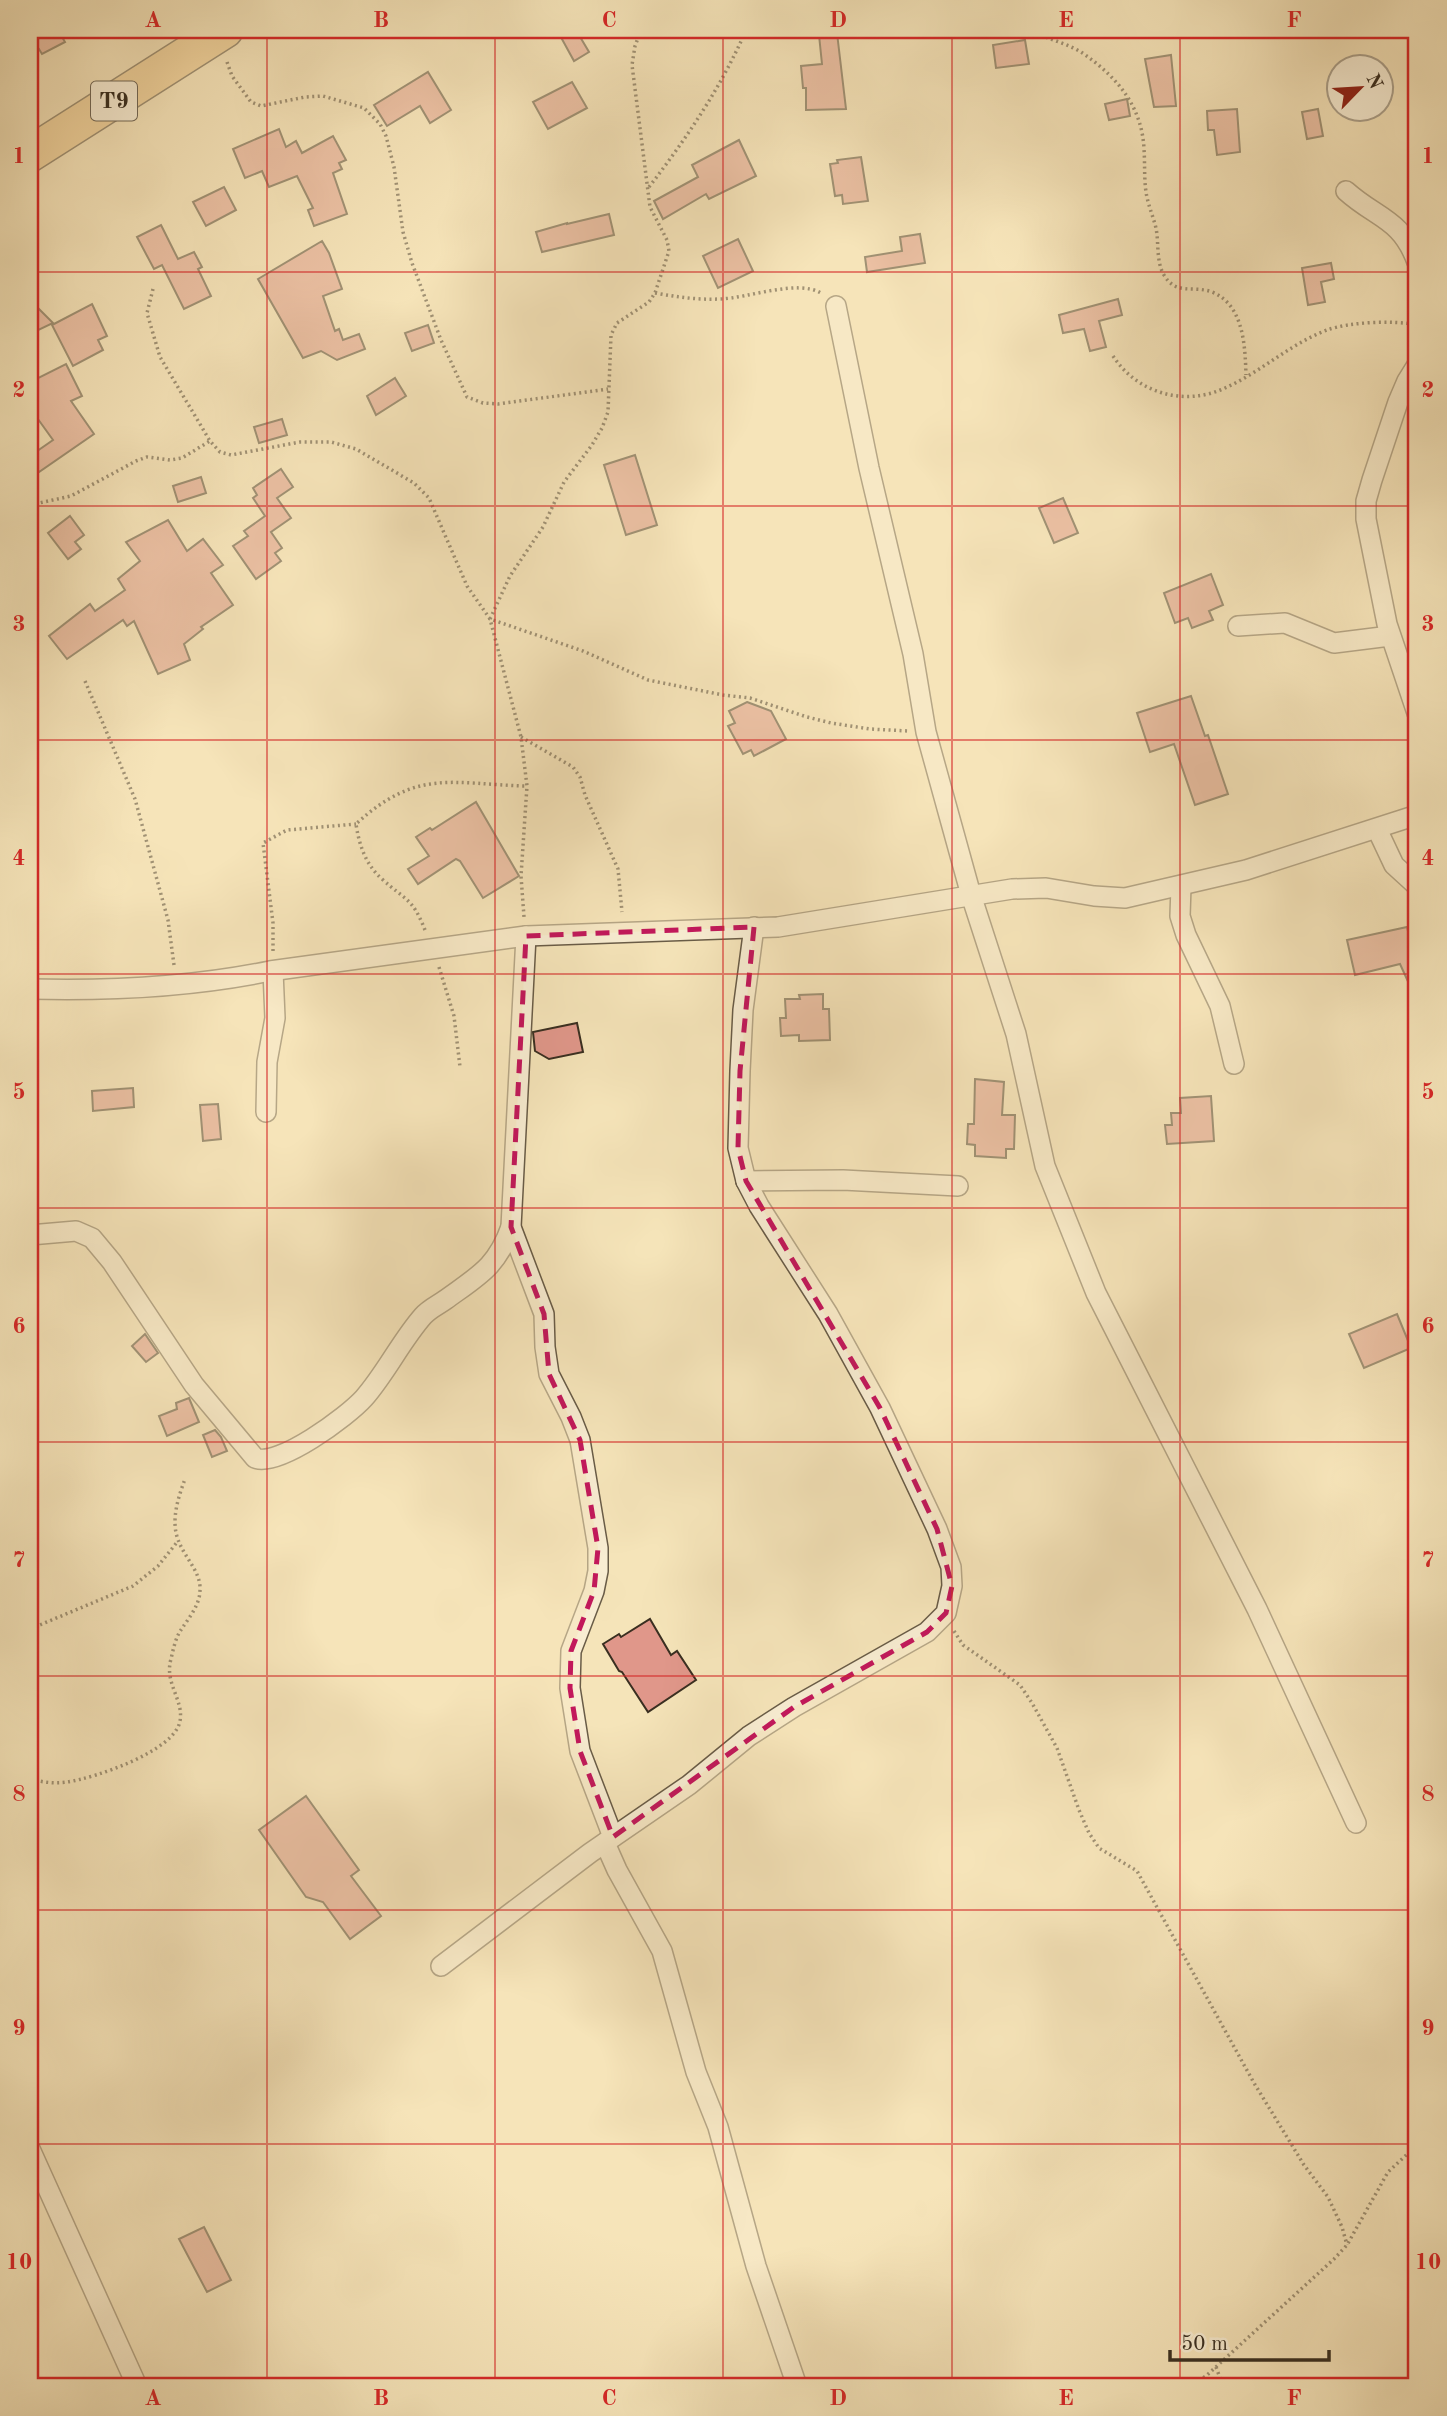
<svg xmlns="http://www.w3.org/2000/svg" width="1447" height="2416" font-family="'Old Standard TT',serif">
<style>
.building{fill:#e0978a;stroke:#3a2f21;stroke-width:2}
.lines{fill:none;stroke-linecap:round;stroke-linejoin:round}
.street-casing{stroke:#695c47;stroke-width:22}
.highway-casing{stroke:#3a2f21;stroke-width:38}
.path{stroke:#3a2f21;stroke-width:3.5;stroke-dasharray:2 3.5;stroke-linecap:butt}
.street{stroke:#f8edd2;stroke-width:19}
.highway{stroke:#eac27c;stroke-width:35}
.marked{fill:none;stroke:#c2185b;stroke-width:5;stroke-dasharray:14 9;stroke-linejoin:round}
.grid{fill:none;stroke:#d62828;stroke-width:2;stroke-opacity:0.55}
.labels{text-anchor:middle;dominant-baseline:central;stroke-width:5;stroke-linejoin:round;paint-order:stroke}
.shield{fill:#f8edd2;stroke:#736856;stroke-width:2}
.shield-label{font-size:23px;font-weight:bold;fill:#3a2f21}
.neatline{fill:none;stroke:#d62828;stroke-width:2.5}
.grid-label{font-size:23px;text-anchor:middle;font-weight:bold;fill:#d62828}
</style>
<rect width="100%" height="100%" fill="#f5e4b9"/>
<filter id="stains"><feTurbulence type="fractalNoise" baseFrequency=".00286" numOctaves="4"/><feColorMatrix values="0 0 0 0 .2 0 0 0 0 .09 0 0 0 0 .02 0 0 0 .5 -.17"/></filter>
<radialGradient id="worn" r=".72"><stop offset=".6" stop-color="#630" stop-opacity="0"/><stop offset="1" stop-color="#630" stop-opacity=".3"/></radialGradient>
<g class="building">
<polygon points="41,30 58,30 65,42 42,54 39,49 30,54 30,36"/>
<polygon points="557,30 576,30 589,52 574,61"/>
<polygon points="837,33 846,109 806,110 806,88 803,88 801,66 822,64 819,35"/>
<polygon points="1025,40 1029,64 996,68 993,45"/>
<polygon points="1171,55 1176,106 1154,107 1145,59"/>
<polygon points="428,72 451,110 430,123 420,106 387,126 374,105"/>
<polygon points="572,82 587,108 548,129 533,102"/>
<polygon points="1127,99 1130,116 1109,120 1105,104"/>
<polygon points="1237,109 1240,152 1217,155 1214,130 1208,130 1207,111"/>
<polygon points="1318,109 1323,136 1307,139 1302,112"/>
<polygon points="279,129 286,147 296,141 302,153 333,136 346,160 339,163 342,169 333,173 347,214 314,226 308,210 313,208 297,176 269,187 262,171 245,178 233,149"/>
<polygon points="739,140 756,176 709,199 706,194 663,219 654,201 698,177 692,165"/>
<polygon points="861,157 868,201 843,204 842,195 835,196 830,164 838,163 837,160"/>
<polygon points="224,187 236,210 206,226 193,202"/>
<polygon points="609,214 614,235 542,252 536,232 567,223 567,224"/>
<polygon points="161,225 178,259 194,252 202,267 198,269 211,296 184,309 162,265 154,269 137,237"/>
<polygon points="920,234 925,263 867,272 865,257 902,251 900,237"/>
<polygon points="738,239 753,271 718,288 703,256"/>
<polygon points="322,241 329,253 342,289 323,296 335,331 339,329 343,340 359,334 365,349 337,360 321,351 303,358 258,279"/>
<polygon points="1331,263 1334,279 1321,282 1325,302 1308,305 1302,268"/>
<polygon points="1118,299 1122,315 1099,321 1106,347 1090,351 1084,329 1063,333 1059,315"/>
<polygon points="30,300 53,323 30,334"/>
<polygon points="92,304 107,336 98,340 103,350 73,366 52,325"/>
<polygon points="428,325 434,343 412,351 405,333"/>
<polygon points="66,364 82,396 71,401 94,434 39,472 30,456 53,440 30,408 30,382"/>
<polygon points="395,378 406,396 376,415 367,396"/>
<polygon points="282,419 287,435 259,443 254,427"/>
<polygon points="635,455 657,525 626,535 604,465"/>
<polygon points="281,469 293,487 277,498 291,518 271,532 282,548 275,553 281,561 256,579 233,546 248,536 244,531 265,516 253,498 257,495 253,488"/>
<polygon points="201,477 206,493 178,502 173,486"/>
<polygon points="1063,498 1078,533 1054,543 1039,508"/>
<polygon points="70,516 84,535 75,542 81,549 68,559 48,533"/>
<polygon points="168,520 187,551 203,539 223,565 211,573 233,605 201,627 203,629 184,644 190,660 158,674 134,621 127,626 123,620 67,659 49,636 90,604 95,611 125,590 118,579 140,561 126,542"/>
<polygon points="1211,574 1223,605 1209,611 1213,620 1192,628 1188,618 1175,623 1164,593"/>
<polygon points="1191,696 1205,736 1208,735 1228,794 1195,805 1174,744 1150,752 1137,713"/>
<polygon points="747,702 771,711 786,739 754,756 751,750 743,754 728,726 735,723 729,711"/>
<polygon points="476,802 519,876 483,898 460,861 456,859 418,884 408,869 429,856 416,837 430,828 432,830"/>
<polygon points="1407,927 1417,967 1416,999 1400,964 1355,975 1347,940"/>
<polygon points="823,994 823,1009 829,1009 830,1040 799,1041 799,1035 781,1036 780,1018 786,1018 785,999 800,999 799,995"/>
<polygon points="577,1023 583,1052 549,1059 535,1051 533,1032"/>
<polygon points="975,1079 1004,1082 1002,1115 1015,1115 1014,1149 1006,1149 1006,1158 975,1156 975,1145 967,1144 968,1124 974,1124"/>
<polygon points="133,1088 134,1107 93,1111 92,1091"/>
<polygon points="1211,1096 1214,1141 1167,1144 1165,1125 1172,1125 1171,1113 1181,1113 1180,1098"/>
<polygon points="218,1104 221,1139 203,1141 200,1105"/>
<polygon points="1397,1314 1411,1348 1364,1368 1349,1334"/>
<polygon points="145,1334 158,1353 146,1362 132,1346"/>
<polygon points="189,1398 199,1422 167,1436 159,1416 177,1409 176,1403"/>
<polygon points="215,1430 221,1437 227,1451 212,1457 203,1435"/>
<polygon points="650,1619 671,1655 677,1651 696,1680 648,1712 622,1672 619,1671 603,1644 619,1634 621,1637"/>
<polygon points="306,1796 359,1870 351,1876 381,1916 350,1939 323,1902 306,1897 259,1830"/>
<polygon points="204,2227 231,2280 207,2292 179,2239"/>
</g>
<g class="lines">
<g class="street-casing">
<g id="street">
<path d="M1346,191C1377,219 1401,218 1417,262"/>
<polyline points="836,306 869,468 913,654 926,732 971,895 1016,1034 1045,1166 1096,1293 1257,1609 1356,1823"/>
<polyline points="1417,365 1407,381 1398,402 1372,480 1366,501 1366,519 1387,624 1417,713"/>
<polyline points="1238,626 1285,623 1334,643 1390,636"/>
<polyline points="1377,829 1394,865 1417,886"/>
<polyline points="1181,886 1180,916 1186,935 1220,1006 1234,1064"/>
<polyline points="526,936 511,1227 544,1314 545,1347 549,1374 571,1417 580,1440 598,1548 598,1571 594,1591 571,1651 570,1688 580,1751 613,1837"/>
<path d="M30,989C109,991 192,987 270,971L526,936L778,927L1012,889L1046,888L1094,896L1125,898L1246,870L1417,815"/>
<polyline points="266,1112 267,1062 275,1018 273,971"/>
<polyline points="746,1181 843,1180 958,1186"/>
<path d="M30,1235L76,1231L92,1238L112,1262L194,1385L255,1458C278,1468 348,1416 364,1398C386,1373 401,1341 423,1316C429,1309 438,1305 445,1300C478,1276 497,1267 511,1227"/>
<polyline points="605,1843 617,1870 662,1951 696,2072 718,2127 756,2266 797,2386"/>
<polyline points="441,1966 590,1853 689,1785 749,1736 794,1707 927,1632 946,1613 952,1586 951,1567 937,1529 880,1408 828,1314 759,1206 746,1181 738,1148 740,1071 743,1010 754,927"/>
<polyline points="30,2149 137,2386"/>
</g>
</g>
<g class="highway-casing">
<polyline id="highway" points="30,154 225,30"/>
</g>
<g class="path">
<polyline points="641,30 635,46 632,65 650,207 667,240 669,251 655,293 649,302 617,323 611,335 608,412 602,428 592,445 564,482 543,527 510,576 490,619 583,651 648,680 723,695 750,698 807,717 831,723 870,729 908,731"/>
<path d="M1031,30C1048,40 1068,43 1084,54C1118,78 1142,107 1144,149C1145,164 1144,178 1146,192C1148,205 1153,216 1156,228C1159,243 1156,262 1164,275C1176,296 1194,285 1212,292C1244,305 1245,346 1246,375"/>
<polyline points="227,62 232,76 251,102 261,106 305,97 323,96 364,108 380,124 386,136 394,167 403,232 412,263 441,340 467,397 483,403 498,404 608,389"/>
<path d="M649,187C686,139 722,86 746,30"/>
<polyline points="153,289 147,313 160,357 210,441 220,452 231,455 300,442 331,442 356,449 414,483 429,498 467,586 490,619 521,737 527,786 521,876 524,917"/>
<path d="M655,293C677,297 697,300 720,299C749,298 797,279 821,293"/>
<path d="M1113,356C1137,393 1184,407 1225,388C1261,372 1290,344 1327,330C1349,322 1394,320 1417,325"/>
<polyline points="30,505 71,496 136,461 147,457 170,460 182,458 210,441"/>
<polyline points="85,681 135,799 168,920 174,965"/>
<polyline points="521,737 573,767 580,777 585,795 618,869 622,912"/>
<path d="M425,930C412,897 406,901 382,879C366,865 359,845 356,824C417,768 451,784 526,786"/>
<polyline points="273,951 273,923 263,843 287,830 356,824"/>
<polyline points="439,967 454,1016 460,1067"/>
<polyline points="30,1629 133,1586 158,1566 178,1541"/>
<polyline points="954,1631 963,1645 1020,1685 1032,1703 1057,1748 1079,1810 1089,1833 1099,1848 1137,1871 1254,2083 1304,2165 1328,2197 1342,2227 1347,2245"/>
<path d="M30,1779C42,1782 54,1784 67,1782C95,1778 175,1751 180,1721C184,1700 164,1683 171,1659C173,1650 175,1641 179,1633C187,1620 200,1606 200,1590C201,1572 185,1558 179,1542C170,1522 178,1498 185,1479"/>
<polyline points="1216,2367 1223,2386"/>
<polyline points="1189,2386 1206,2376 1334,2259 1347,2245 1388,2172 1417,2145"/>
</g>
<use href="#street" class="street"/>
<use href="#highway" class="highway"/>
</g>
<path d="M0 0H1447V2416H0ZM754,927L740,1071L738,1148L746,1181L880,1408L937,1529L952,1586L946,1613L927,1632L794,1707L613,1837L580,1751L570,1688L571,1651L594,1591L598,1548L580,1440L549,1374L544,1314L511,1227L526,936Z" fill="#f5e4b9" fill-opacity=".55" fill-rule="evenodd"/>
<path class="marked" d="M754,927L740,1071L738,1148L746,1181L880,1408L937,1529L952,1586L946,1613L927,1632L794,1707L613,1837L580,1751L570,1688L571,1651L594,1591L598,1548L580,1440L549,1374L544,1314L511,1227L526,936Z"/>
<path class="grid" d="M267,30V2386M495,30V2386M723,30V2386M952,30V2386M1180,30V2386M30,272H1417M30,506H1417M30,740H1417M30,974H1417M30,1208H1417M30,1442H1417M30,1676H1417M30,1910H1417M30,2144H1417"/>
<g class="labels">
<rect class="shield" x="91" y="81.5" width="46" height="39" rx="5"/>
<g class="shield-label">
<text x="114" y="101">T9</text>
</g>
</g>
<rect width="1447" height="2416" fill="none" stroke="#f5e4b9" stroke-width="77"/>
<g transform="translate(1360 88) rotate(65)"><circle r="33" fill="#f8edd2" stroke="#aca18b" stroke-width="2"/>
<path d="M0-5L12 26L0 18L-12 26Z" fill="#8f2418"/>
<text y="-10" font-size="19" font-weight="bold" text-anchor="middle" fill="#3a2f21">N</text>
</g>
<path d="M1170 2350v10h159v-10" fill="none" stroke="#3a2f21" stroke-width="3.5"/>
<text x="1181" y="2350" font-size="21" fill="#3a2f21" stroke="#f8edd2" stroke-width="5" paint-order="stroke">50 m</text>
<rect x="38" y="38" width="1370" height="2340" class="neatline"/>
<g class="grid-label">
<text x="153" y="27">A</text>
<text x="381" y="27">B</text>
<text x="609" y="27">C</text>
<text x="838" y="27">D</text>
<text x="1066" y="27">E</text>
<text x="1294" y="27">F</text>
<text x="19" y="163">1</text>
<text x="1428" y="163">1</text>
<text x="19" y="397">2</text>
<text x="1428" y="397">2</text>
<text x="19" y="631">3</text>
<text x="1428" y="631">3</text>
<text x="19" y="865">4</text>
<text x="1428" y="865">4</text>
<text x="19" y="1099">5</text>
<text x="1428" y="1099">5</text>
<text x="19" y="1333">6</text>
<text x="1428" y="1333">6</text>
<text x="19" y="1567">7</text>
<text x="1428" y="1567">7</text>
<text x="19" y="1801">8</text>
<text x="1428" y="1801">8</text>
<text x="19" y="2035">9</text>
<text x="1428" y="2035">9</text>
<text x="19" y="2269">10</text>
<text x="1428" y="2269">10</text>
<text x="153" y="2405">A</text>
<text x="381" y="2405">B</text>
<text x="609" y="2405">C</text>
<text x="838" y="2405">D</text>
<text x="1066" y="2405">E</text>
<text x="1294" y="2405">F</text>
</g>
<rect width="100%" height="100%" filter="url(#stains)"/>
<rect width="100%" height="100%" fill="url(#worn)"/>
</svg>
